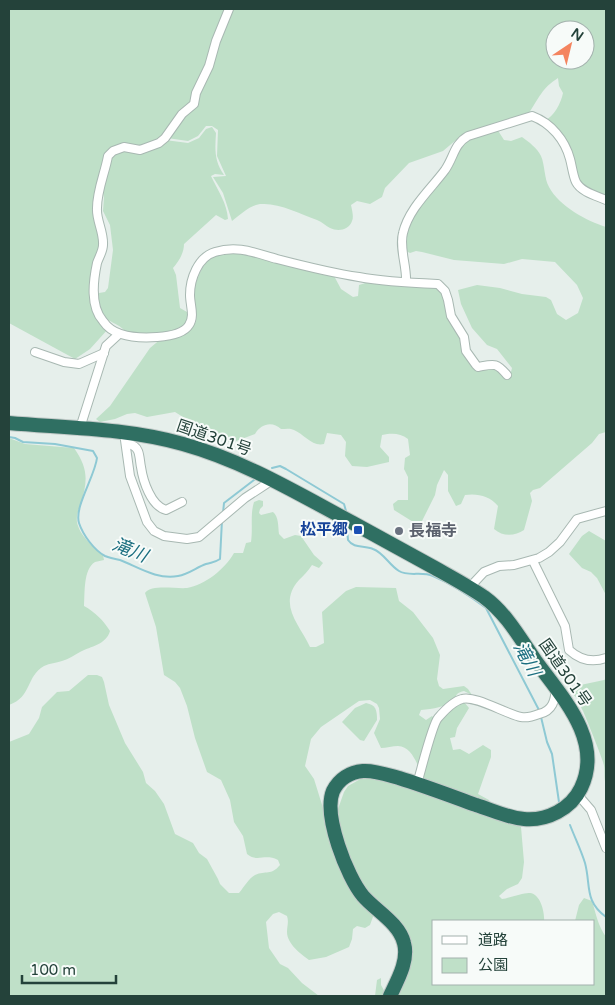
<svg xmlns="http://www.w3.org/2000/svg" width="615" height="1005" font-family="'Varela Round','Noto Sans JP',sans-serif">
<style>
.green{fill:#bfe0c8;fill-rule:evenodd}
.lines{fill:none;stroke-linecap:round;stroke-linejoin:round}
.stream{stroke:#8ec9d4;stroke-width:2}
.street-casing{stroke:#a8b8b2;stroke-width:10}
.highway-casing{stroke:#c2cac8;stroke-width:16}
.street{stroke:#fff;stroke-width:8}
.highway{stroke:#2f6f62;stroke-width:14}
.transit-dot{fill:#1a4fb4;stroke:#f7fbf9;stroke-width:2}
.worship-dot{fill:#6b7280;stroke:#f7fbf9;stroke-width:2}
.labels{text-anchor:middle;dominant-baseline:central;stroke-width:4;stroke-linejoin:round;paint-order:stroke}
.street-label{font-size:16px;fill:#24423a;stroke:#f7fbf9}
.transit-label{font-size:16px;font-weight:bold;fill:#164399;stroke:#f7fbf9;text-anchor:end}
.worship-label{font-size:16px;font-weight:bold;fill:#5b616d;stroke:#f7fbf9;text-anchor:start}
.water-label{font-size:18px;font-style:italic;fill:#1c6f80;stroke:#f7fbf9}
</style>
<rect width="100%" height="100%" fill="#e6efeb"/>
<g class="green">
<polygon points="9,9 228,9 194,101 164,138 147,145 112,150 95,202 101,242 92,293 108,329 90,349 75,359 9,323"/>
<path d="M230,9H606V198L580,184L569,154L544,121C554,117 561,103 563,93L559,86L558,78C542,88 539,98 529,113L471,134L462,135L443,151L409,163L385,188L382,197L370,204L357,201L351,205C352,210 354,217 352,221C349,230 338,232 330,228C326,226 322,222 317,220C301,214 279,203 262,204C251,204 241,214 232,221L223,193L213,177L226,176L217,156L218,130L212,126H206L198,136L188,141L167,138L192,107ZM555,30H585V60H555Z"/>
<path d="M212,127L216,133C215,149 214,161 224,175L215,174L211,176C218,191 227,203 228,219L225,220L216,215L184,244C184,253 179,261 173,268L176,275L180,308L187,312C192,340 143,334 126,332C116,320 101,323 98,304C97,299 97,297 99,293L105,292L108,288L113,250L110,225L103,211L104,198L102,187L109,157L124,149L139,151L165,140L188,143L199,138L206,129Z"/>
<path d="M497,129L504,140L511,141L522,137C529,142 537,148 541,156C545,165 544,178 549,187C559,206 587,221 606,227V432L599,434L592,443L540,488L533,490L530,493L532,501L524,530C515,536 503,537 494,529L498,506C490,496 477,493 465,495L461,504L456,506L448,491V475L444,470L437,485L435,495L421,523L418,525L394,510L393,504L398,500H408V477L404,469L405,458L410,455L408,439C400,433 392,433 382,435L380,447L389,457V462L367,467L352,466L345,456L346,442L341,435L327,433L324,444C312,447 304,434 294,430C290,428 286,429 281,429C273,421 261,423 255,434L231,443L222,437L205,431L175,412L147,417L135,413L127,414L115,419L100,422L96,419L110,406L150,348L162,338L184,332L196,322C197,313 194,306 194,298C193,282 203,265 213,254L233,251L333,274L341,289L353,297L358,296L359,285L372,281L438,286L443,292L475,366H494L507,376L511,372L512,368L497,349L487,345L472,328L461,304L458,290L477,285L500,288L522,294L546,297L551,300L557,314L566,320L578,313L583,298L577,285L555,262L522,259L504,264L454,260L422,252L416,251L410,253L406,251L403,239L408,223L463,141Z"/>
<path d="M9,438L25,444L74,448C88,468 88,480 81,503C79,509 76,515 77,522C79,535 94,548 103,555L104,560C101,561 98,561 95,562C83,569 85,594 84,606C95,612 103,620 110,631C106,645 91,646 80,652C74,655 69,659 62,661C56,663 50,663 44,666C26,676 32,697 9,705Z"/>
<path d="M259,500L263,501V506L260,509L259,513L261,515L273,512C279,517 278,527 279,534L284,539L295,535L301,536L314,555L323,563L319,568L312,565C308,571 304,575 299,580C277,605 300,625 310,647H316L324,643L322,612L346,591L356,587L396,588L399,601L413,612L433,638L440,655L437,679L439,686L443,689L464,686L468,689L472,695L464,691C458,692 455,695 455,700C444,707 434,709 421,710L419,715L426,720L432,716L435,720L420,770C416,761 410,746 398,746C393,746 386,748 381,748L374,733L380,719L379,708L377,704L370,700L359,701L321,727L311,739L305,766L314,779L337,853L374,914L370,925L365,928L357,926L353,929L352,939L349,947L326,957L309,960C301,954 287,944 287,932C287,926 289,922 287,916L279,912L273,914L266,922L269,948L280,964L288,968L302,983L319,996H9V742L29,734L39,718L42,707L57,692L69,691L88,675H97L102,677L104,682L109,705L125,743L143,772L146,783L155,791L164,804L175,834L193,843L199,853L207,859L218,879L220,884L229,893H239C244,887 249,878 255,875C266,870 271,876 280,865L278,860C264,853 258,863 247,854L243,836L234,822L230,800L221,780L207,772L195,738L187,706L180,688L175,682L164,675L156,627L145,593C151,584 175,589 187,588C205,585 225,569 234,553H243L246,543L251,542C253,529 250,514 254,502Z"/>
<polygon points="589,531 606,541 606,595 597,578 591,572 582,568 569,554 582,536"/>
<path d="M606,673V785C603,776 606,770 603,762C597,745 590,728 583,711C581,708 580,703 578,700C575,695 571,694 571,687L604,680L606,679Z"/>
<polygon points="462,702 464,702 469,708 457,728 455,737 450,738 453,750 460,749 469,754 483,745 491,750 491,757 478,794 489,800 490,802 489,804 420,780 441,717"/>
<path d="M366,703C376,705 377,710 377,720L364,741L360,740L342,722L355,708Z"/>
<path d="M364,777L383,778L521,827L524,862L522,878L518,884L507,889L499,896L502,899C509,898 525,892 530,893C541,894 545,914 544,921H434V984H594V921H575L579,905L584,898L592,901C596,914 598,926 606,937V996H395L410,950L359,884L338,828V809L344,792L348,786Z"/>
<polygon points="381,978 381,985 386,994 385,996 375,996 377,980"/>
</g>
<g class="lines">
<g class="stream">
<path d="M9,437L15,438L23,442L55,444L93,451L97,458C95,476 74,507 79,523C83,535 94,550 105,556C110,558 115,559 120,560C138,567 157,580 178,576C189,574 197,567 206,564C212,562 214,563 220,559L222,520"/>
<polyline points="272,468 280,466 286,469 344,504 346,511"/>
<polyline points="223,513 224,503 254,480"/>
<path d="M347,527L348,540C354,549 364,545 373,549C384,553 389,565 399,571C408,577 422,571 433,576C452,584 470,596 486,608L540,712"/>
<polyline points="541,717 547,742 552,754 559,802"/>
<path d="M570,825C575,838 581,850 585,863C591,885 584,901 606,917"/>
</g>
<g class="street-casing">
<g id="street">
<path d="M229,9L216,41L209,66L196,93L194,104L182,114L165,138L159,143L140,150L124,147L113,151L108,156C105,173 97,190 97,208C96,220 104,232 103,245C103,251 99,257 97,263C93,282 90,306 103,321C107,327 114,332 121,334C136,339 180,340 189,325C195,316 190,305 190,295C190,279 198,257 215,252C238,245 255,253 277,259C304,266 332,273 359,277C385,282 412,283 438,284L445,291L448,300L451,316L464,337L466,351L476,365L478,367C494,364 496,362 507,375"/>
<path d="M406,282C407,266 399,248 403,233C409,208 431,189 445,170C454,157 454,144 468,136L532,116C551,123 565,140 570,159C572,166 573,176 576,182C581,192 597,196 606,200"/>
<polyline points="35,352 64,362 79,364 104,353"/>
<polyline points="80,428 106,346 119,334"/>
<polyline points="124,433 130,476 147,522 154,531 164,536 187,539 199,537 245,498 274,479"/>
<path d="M126,443C131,444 136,446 138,451C140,456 140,463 141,467C143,481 151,506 166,510L182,502"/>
<path d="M533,561L565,626L569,650C580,660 592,663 606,658"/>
<polyline points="469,588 484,572 499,566 514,565 539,558 549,552 560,542 577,519 606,511"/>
<path d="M417,784C421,771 432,725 438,718C444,711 454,701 462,699C475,695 506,714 521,717C526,718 534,716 539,714C553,711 555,700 556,688"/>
<polyline points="578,795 591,810 606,848"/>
</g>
</g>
<g class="highway-casing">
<path id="highway" d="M9,423C67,428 126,428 183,444C244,461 297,493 353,523C380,538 408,553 435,568C451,577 468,586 484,597C506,613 520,638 535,660C561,696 604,740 581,788C571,809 547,821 524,819C508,818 492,810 476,805C451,796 425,786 399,778C388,775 374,770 363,771C350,772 339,779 333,791C323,815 347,877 363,896C376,911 399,923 404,943C409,961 397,981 390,996"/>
</g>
<use href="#street" class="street"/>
<use href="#highway" class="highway"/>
</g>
<rect class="transit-dot" x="353" y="525" width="10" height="10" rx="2.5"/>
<circle class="worship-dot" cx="399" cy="531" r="5"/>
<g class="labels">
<g class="street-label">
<text transform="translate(214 438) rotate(19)">国道301号</text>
<text transform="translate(565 673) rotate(55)">国道301号</text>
</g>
<g class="transit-label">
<text x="348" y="530">松平郷</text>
</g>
<g class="worship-label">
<text x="409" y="531">長福寺</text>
</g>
<g class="water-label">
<text transform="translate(130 550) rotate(22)">滝川</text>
<text transform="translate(527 659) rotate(62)">滝川</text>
</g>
</g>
<rect width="615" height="1005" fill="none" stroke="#24423a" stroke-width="20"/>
<rect x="432" y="920" width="162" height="65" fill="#f7fbf9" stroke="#a3b1ad"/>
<rect x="442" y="936" width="25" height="8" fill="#ffffff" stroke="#a3b1ad"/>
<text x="478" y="945" font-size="15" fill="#24423a">道路</text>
<rect x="442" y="958" width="25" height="15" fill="#bfe0c8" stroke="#a3b1ad"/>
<text x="478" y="970" font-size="15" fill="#24423a">公園</text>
<g transform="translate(570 45) rotate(35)"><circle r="24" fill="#f7fbf9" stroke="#a3b1ad"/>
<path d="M0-4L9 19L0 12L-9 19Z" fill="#f4845f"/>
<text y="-8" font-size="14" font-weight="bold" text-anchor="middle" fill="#24423a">N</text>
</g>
<path d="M22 975v8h94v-8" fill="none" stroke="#24423a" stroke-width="2.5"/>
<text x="30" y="975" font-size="15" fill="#24423a" stroke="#f7fbf9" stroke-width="4" paint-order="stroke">100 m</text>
</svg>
